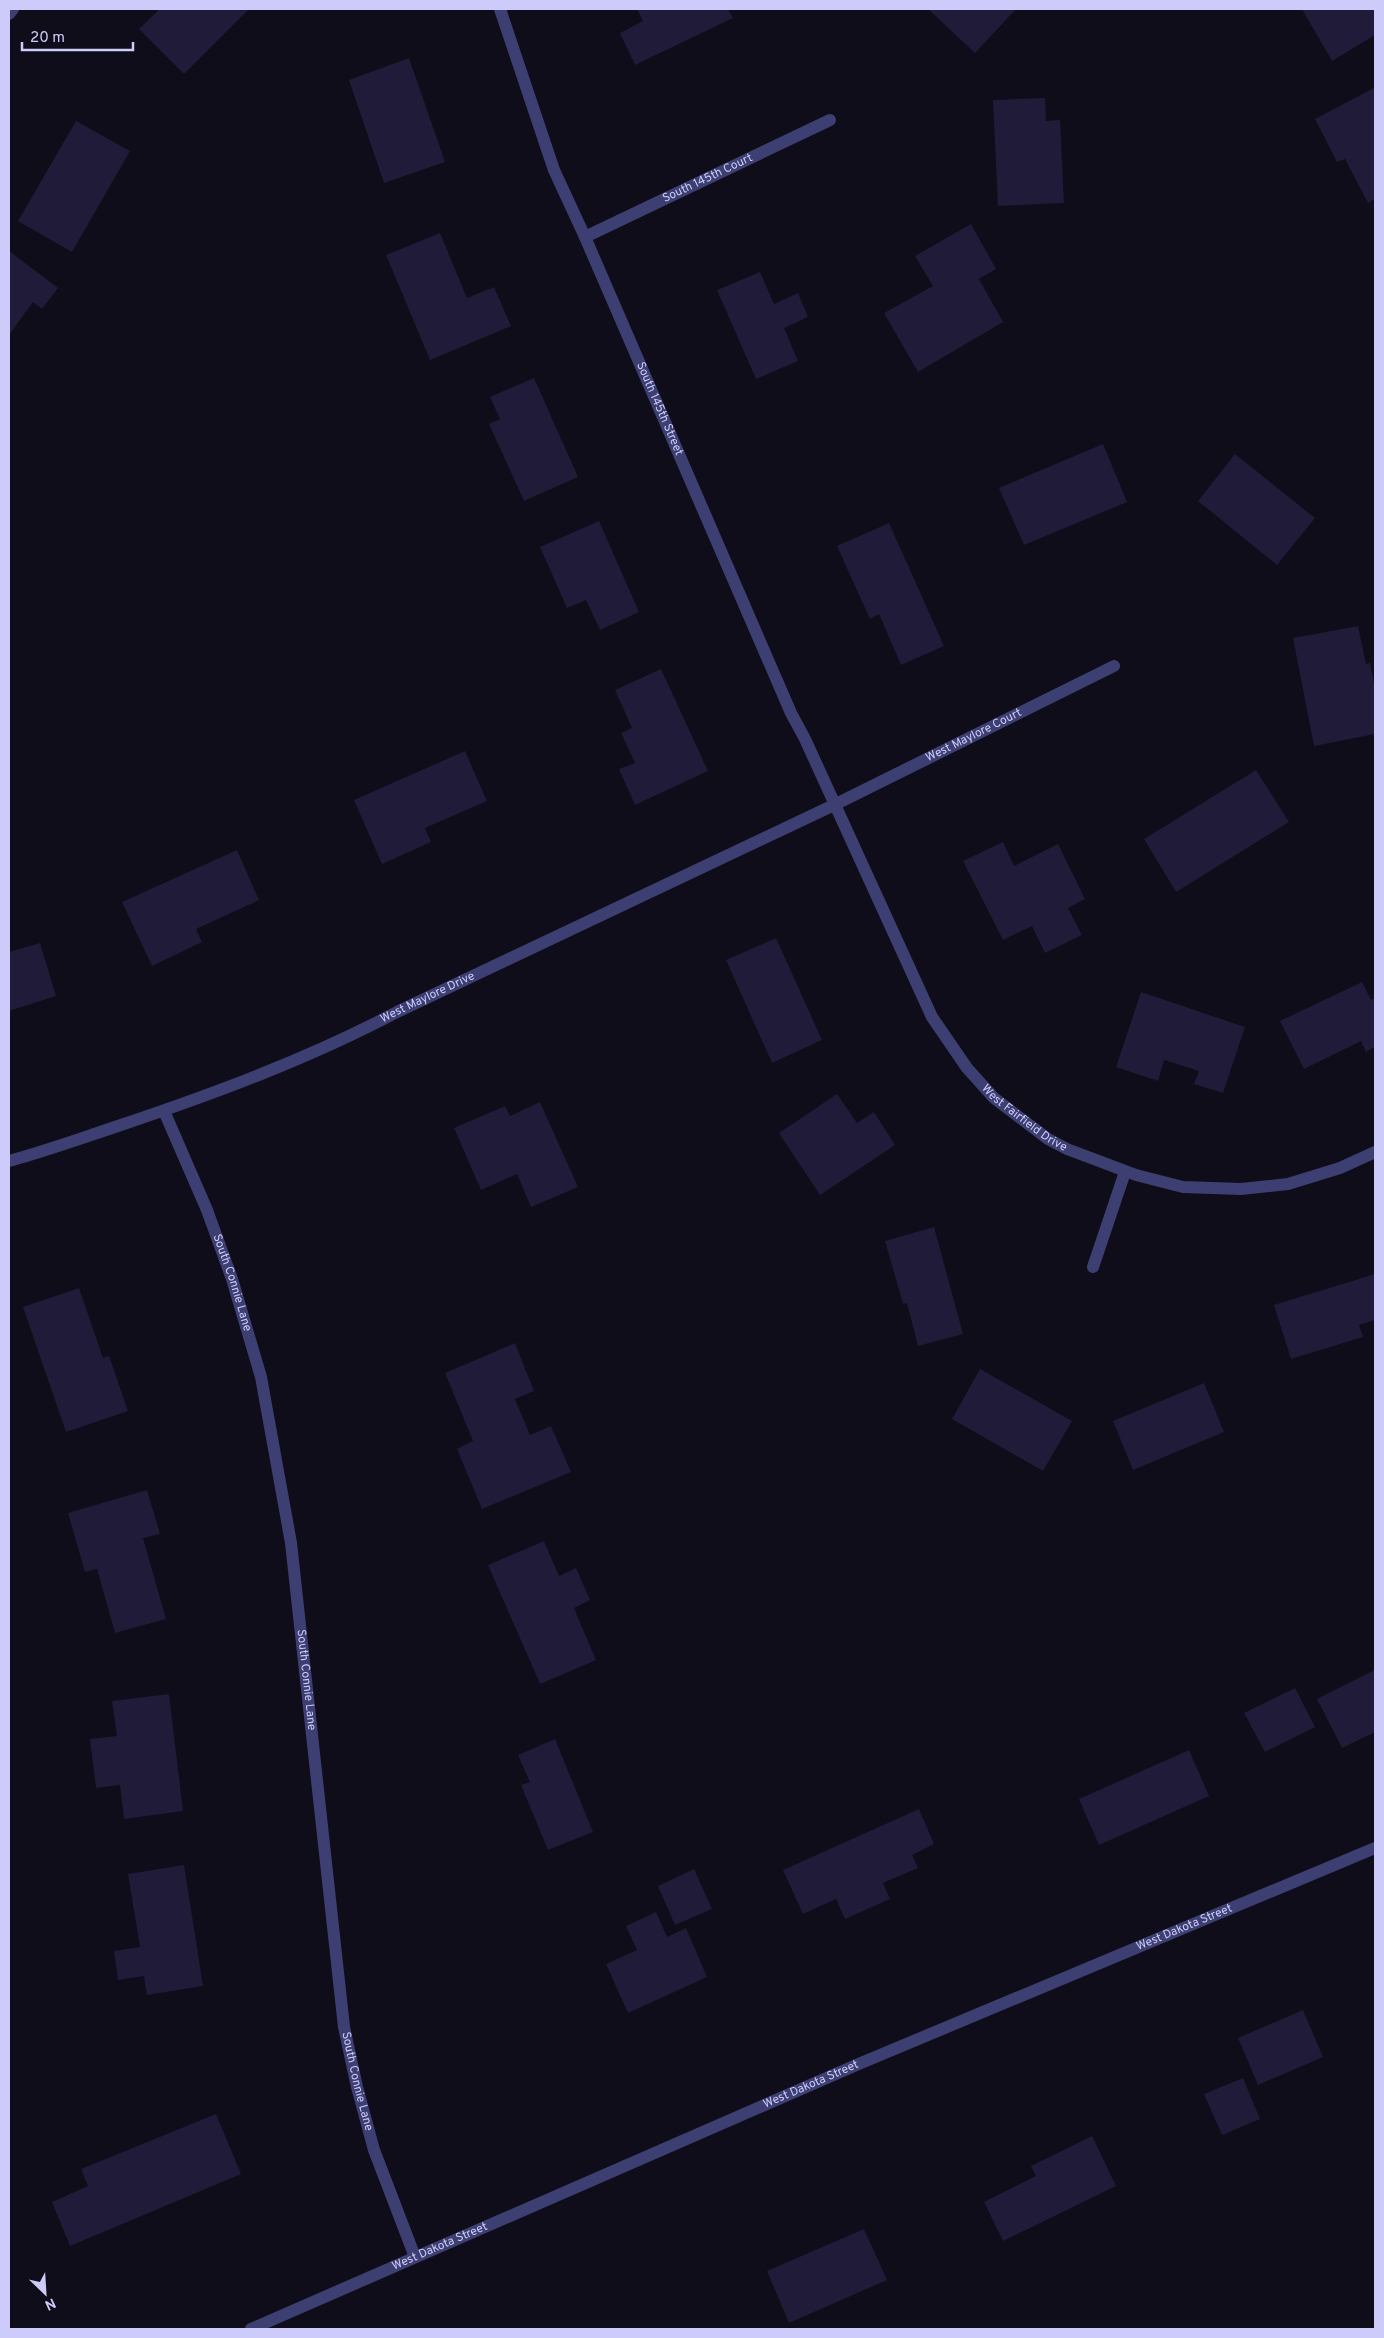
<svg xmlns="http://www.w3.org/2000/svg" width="1384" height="2338" font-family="Overpass,sans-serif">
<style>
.building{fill:#1f1b38}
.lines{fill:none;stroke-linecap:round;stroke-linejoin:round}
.minor{stroke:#3d3f73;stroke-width:12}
.labels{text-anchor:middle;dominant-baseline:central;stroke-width:4;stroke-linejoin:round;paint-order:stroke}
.street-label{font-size:12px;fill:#cdcbf9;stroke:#0e0d19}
</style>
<rect width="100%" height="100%" fill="#0e0d19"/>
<g class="building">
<polygon points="160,9 246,9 248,10 184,74 139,29"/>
<polygon points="637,9 728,9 733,18 635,65 620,33 643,21"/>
<polygon points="928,9 1016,9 975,53"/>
<polygon points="1302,9 1375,9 1375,35 1332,61"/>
<polygon points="409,58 445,162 384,183 349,80"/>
<polygon points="1374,88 1375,199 1368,203 1345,159 1337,162 1315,119"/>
<polygon points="1045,98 1046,121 1060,120 1064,203 998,206 993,100"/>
<polygon points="76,121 130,151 72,252 18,221"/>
<polygon points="971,224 996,269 979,279 1003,322 918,372 884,313 933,286 915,256"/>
<polygon points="440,233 467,298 494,287 511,326 430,360 386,255"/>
<polygon points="9,251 58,288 42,309 33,302 9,335"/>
<polygon points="760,272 774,304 798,293 808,317 784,328 798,361 756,379 717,290"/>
<polygon points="534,378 578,477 524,501 489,424 500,419 490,397"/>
<polygon points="1103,444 1127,502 1024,545 999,488"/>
<polygon points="1235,454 1315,518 1277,565 1198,501"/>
<polygon points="599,521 639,612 600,630 586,600 567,608 540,547"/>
<polygon points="889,523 944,646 901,665 879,614 870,619 837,546"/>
<polygon points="1358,626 1366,664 1370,663 1375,689 1375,734 1314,746 1293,638"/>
<polygon points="661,669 708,771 635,805 619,769 635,763 621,733 632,728 615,690"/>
<polygon points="465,751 487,801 425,828 431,842 382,864 354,800"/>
<polygon points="1256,770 1289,822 1176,892 1144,839"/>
<polygon points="1003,842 1014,866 1058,844 1085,899 1068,908 1082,935 1045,953 1032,926 1003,940 963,861"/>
<polygon points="237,850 259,900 196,929 202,942 152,966 122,902"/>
<polygon points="776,938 822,1040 772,1063 726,960"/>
<polygon points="40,943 56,996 9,1011 9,952"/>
<polygon points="1362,982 1371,1000 1375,998 1375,1047 1366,1052 1361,1041 1304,1069 1280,1021"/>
<polygon points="1141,992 1245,1027 1223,1093 1194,1084 1199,1071 1164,1060 1158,1081 1116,1067"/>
<polygon points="837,1094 857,1123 874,1112 895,1145 820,1195 779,1133"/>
<polygon points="540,1102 578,1187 531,1207 517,1174 481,1190 454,1128 505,1106 510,1116"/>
<polygon points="934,1227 963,1334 918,1346 907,1303 903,1304 885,1241"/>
<polygon points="1375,1274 1375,1320 1359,1325 1363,1337 1291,1359 1274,1305"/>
<polygon points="79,1288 103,1358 109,1356 128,1411 66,1432 23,1307"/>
<polygon points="515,1343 534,1391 515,1399 530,1435 551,1426 571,1472 482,1509 457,1449 473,1441 445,1373"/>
<polygon points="980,1369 1072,1421 1043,1471 952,1419"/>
<polygon points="1204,1383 1224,1432 1133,1470 1113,1421"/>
<polygon points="147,1490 160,1534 143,1538 166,1619 115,1633 97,1569 85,1572 68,1513"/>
<polygon points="544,1541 559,1576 576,1568 590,1600 574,1608 596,1660 540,1684 488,1565"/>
<polygon points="1375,1670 1375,1732 1342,1748 1317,1699"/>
<polygon points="1295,1688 1315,1727 1265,1752 1244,1713"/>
<polygon points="169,1694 183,1811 124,1819 120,1785 96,1788 90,1739 117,1736 112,1701"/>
<polygon points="555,1739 593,1832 548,1850 521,1785 530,1782 518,1755"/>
<polygon points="1189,1750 1209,1796 1099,1845 1079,1799"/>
<polygon points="919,1809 934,1844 912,1855 918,1868 883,1883 890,1899 845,1919 836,1899 803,1914 783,1870"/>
<polygon points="184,1865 203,1986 147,1995 144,1976 118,1980 114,1951 140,1947 128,1874"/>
<polygon points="694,1869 712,1909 675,1925 658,1886"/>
<polygon points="656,1912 667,1937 686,1928 707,1977 628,2013 606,1964 637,1950 626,1926"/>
<polygon points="1303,2010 1323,2057 1258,2085 1238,2038"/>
<polygon points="1243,2078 1260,2119 1222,2135 1204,2094"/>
<polygon points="216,2114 241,2174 70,2246 52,2202 88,2186 81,2169"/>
<polygon points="1092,2136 1116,2186 1003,2241 984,2202 1036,2176 1031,2166"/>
<polygon points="864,2229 887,2280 789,2323 767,2271"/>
</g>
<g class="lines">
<g class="minor">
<path id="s1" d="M500,9L554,170L585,237L791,713L805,739L932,1017L967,1068L994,1098L1048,1139L1067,1149L1136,1175L1183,1187L1241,1189L1288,1184L1340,1168L1375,1152"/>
<polyline points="9,14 13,9"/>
<path id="s2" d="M585,237L830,120"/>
<path id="s3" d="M164,1111L207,1210L232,1279L261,1377L291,1543L344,2027L357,2087L374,2150L415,2257"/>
<path id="s4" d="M9,1161C46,1151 82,1138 118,1126C213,1094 308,1059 397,1012L834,805L1114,666"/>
<polyline points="1093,1267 1125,1172"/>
<path id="s5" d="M251,2329L861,2063L1375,1848"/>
</g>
</g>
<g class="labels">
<g class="street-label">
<text stroke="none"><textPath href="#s2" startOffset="136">South 145th Court</textPath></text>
<text stroke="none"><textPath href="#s1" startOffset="431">South 145th Street</textPath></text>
<text stroke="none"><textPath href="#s4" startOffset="1056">West Maylore Court</textPath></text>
<text stroke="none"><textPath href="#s4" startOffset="450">West Maylore Drive</textPath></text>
<text stroke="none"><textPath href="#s1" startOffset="1236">West Fairfield Drive</textPath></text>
<text stroke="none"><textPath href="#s3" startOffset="185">South Connie Lane</textPath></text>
<text stroke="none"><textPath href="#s3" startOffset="590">South Connie Lane</textPath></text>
<text stroke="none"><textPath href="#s5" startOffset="1016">West Dakota Street</textPath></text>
<text stroke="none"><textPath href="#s3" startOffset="995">South Connie Lane</textPath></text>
<text stroke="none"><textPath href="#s5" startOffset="611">West Dakota Street</textPath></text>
<text stroke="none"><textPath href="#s5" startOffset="206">West Dakota Street</textPath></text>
</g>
</g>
<rect width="1384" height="2338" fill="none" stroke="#cdcbf9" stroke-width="20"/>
<g transform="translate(45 2293) rotate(155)" stroke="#0e0d19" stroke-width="4" paint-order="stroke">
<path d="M0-4L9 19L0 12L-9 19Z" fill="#cdcbf9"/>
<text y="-8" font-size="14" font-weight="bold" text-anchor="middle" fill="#cdcbf9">N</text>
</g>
<path d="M22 42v8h111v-8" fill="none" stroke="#cdcbf9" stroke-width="2.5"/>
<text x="30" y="42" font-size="15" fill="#cdcbf9" stroke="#0e0d19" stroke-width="4" paint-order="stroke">20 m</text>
</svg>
